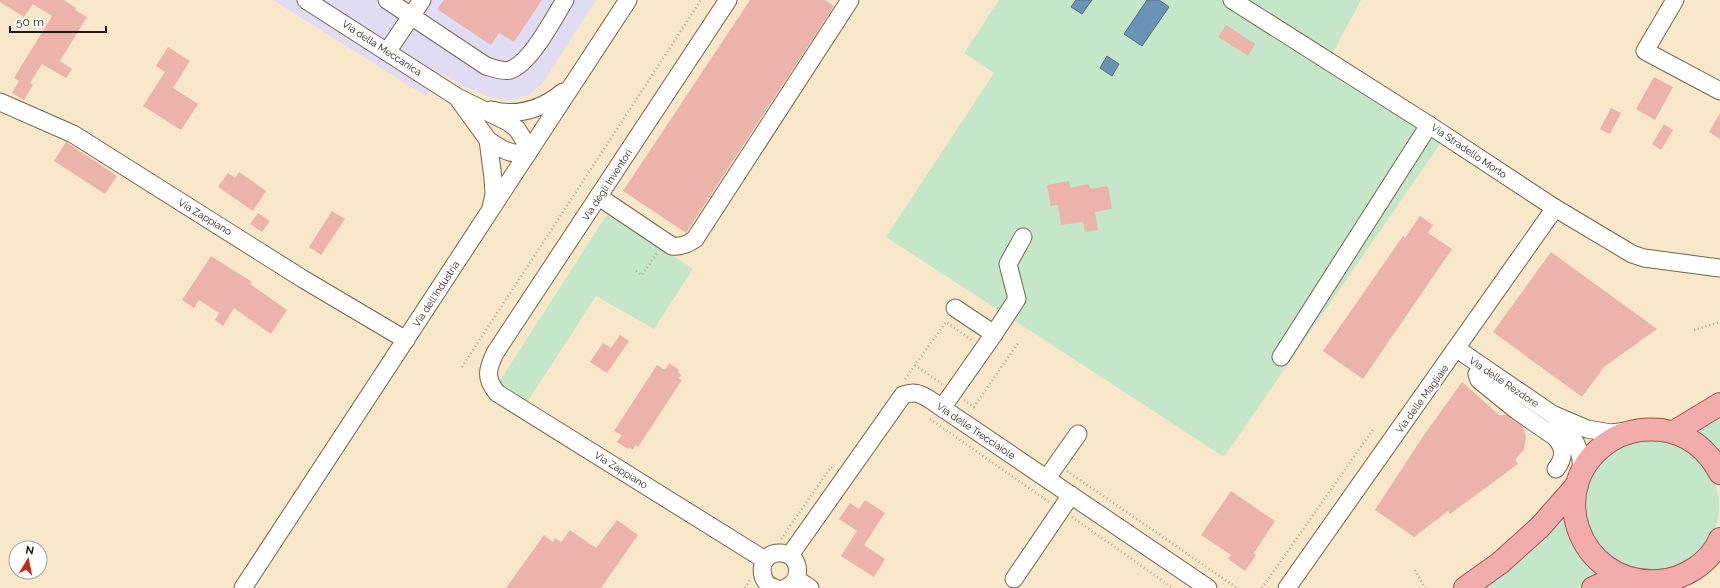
<svg xmlns="http://www.w3.org/2000/svg" width="1720" height="588" font-family="Raleway,sans-serif">
<style>
.industrial{fill:#dfdcf3}
.green{fill:#c4e7c9}
.water{fill:#6b93b5;stroke:#546e83}
.building{fill:#ecb3aa}
.lines{fill:none;stroke-linecap:round;stroke-linejoin:round}
.minor-casing{stroke:#75654c;stroke-width:19}
.major-casing{stroke:#a35551;stroke-width:24}
.path{stroke:#b3a58e;stroke-width:2.5;stroke-dasharray:1 3;stroke-linecap:butt}
.minor{stroke:#fff;stroke-width:17}
.major{stroke:#f2acac;stroke-width:22}
.labels{text-anchor:middle;dominant-baseline:central;stroke-width:4;stroke-linejoin:round;paint-order:stroke}
.street-label{font-size:10px;fill:#1f190f;stroke:#fff}
</style>
<rect width="100%" height="100%" fill="#f9e7ca"/>
<polygon class="industrial" points="273,0 596,0 542,84 529,95 509,100 490,97 461,85 441,73 426,96"/>
<g class="green">
<polygon points="999,0 1361,0 1330,58 1446,135 1224,457 886,237 994,73 964,53"/>
<polygon points="608,213 693,269 654,329 596,296 526,404 497,385"/>
<polygon points="1720,414 1720,451 1697,431"/>
<circle cx="1652" cy="506" r="67"/>
<polygon points="1565,513 1586,561 1591,568 1603,576 1577,588 1479,588 1538,545"/>
</g>
<g class="water">
<polygon points="1076,0 1092,0 1082,14 1071,7"/>
<polygon points="1147,0 1159,0 1169,7 1142,46 1124,34"/>
<polygon points="1107,56 1119,64 1112,76 1100,68"/>
</g>
<g class="building">
<polygon points="0,0 64,0 76,8 75,10 87,17 60,61 72,69 66,78 42,64 30,83 33,85 24,100 12,93 19,81 14,78 52,16 33,4 24,17 0,2"/>
<polygon points="444,0 542,0 514,42 499,33 491,45 437,9"/>
<polygon points="750,0 825,0 834,6 686,233 623,191"/>
<polygon points="1226,25 1255,44 1248,56 1218,37"/>
<polygon points="168,47 190,61 173,88 198,104 181,130 143,106 165,72 156,66"/>
<polygon points="1654,77 1673,87 1655,120 1636,109"/>
<polygon points="1611,108 1621,113 1610,134 1600,129"/>
<polygon points="1720,113 1720,139 1709,132"/>
<polygon points="1664,124 1673,130 1661,150 1652,144"/>
<polygon points="66,142 117,176 105,194 54,161"/>
<polygon points="239,172 266,191 253,211 218,187 228,173 235,178"/>
<polygon points="1069,181 1070,188 1088,184 1091,189 1108,186 1112,209 1095,212 1098,230 1085,232 1083,222 1061,225 1058,205 1051,206 1047,185"/>
<polygon points="332,211 345,219 321,255 309,247"/>
<polygon points="258,213 270,221 262,232 250,224"/>
<polygon points="1420,216 1433,225 1428,233 1452,249 1363,379 1323,351 1403,236 1405,238"/>
<polygon points="1551,252 1657,329 1604,367 1582,397 1493,332"/>
<polygon points="211,256 252,282 250,284 287,310 271,334 234,308 223,326 215,320 219,313 199,300 194,308 182,300"/>
<polygon points="620,335 629,341 607,373 590,362 603,343 611,348"/>
<polygon points="669,363 679,370 678,372 681,375 679,378 682,380 638,447 635,445 633,450 629,447 628,449 617,442 622,435 614,431 657,365 665,370"/>
<polygon points="1462,382 1499,415 1507,415 1523,427 1526,437 1524,449 1515,460 1518,464 1450,514 1448,511 1414,537 1375,510 1424,435"/>
<polygon points="1231,491 1275,521 1254,553 1256,555 1245,571 1228,559 1231,555 1201,535"/>
<polygon points="865,500 885,513 864,545 885,559 874,577 841,556 857,531 839,519 850,503 859,509"/>
<polygon points="617,520 638,535 601,588 506,588 544,535 553,542 555,538 561,542 570,530 596,548"/>
</g>
<g class="lines">
<g class="minor-casing">
<g id="minor">
<path d="M306,0L457,97L508,122L517,129L524,140L528,153C512,156 501,149 488,140"/>
<path d="M387,0L486,66C493,68 502,72 510,70C531,63 553,19 565,0"/>
<path d="M728,0L495,353C487,370 485,378 497,393L765,560"/>
<polyline points="1232,0 1429,125 1555,208 1632,254 1644,258 1720,268"/>
<polyline points="1675,0 1645,51 1720,91"/>
<polyline points="387,52 422,0"/>
<polyline points="459,100 488,140 493,178 494,194 491,208"/>
<polyline points="0,102 73,134 303,279 406,340"/>
<path d="M491,110C517,117 542,109 563,92"/>
<path d="M599,197L672,246C681,247 687,245 695,239L850,0"/>
<polyline points="994,334 1017,299 1008,264 1023,237"/>
<polyline points="1457,349 1552,414 1587,429 1611,433 1627,431"/>
<polyline points="1281,357 1429,125"/>
<path d="M1483,367L1477,374L1479,380L1516,410L1555,437C1565,448 1565,457 1556,469"/>
<polyline points="942,408 994,334 955,308"/>
<path d="M1556,418C1572,434 1584,450 1581,473"/>
<polyline points="1047,478 1078,434"/>
<path d="M790,555L903,395C914,391 919,393 929,399L1208,588"/>
<polyline points="796,579 810,588"/>
<polyline points="1014,579 1071,495"/>
<polyline points="243,588 628,0"/>
<path d="M775,588C757,583 758,554 778,553C800,551 805,581 785,588"/>
<polyline points="1287,588 1555,208"/>
</g>
</g>
<g class="major-casing">
<g id="major">
<polyline points="1674,432 1720,404"/>
<path d="M1720,473C1708,450 1688,434 1662,430C1643,428 1625,431 1610,441C1542,485 1578,586 1658,581C1683,580 1710,563 1720,539"/>
<polyline points="1465,588 1500,563 1540,527 1577,485"/>
<polyline points="1593,588 1604,583 1631,582"/>
</g>
</g>
<g class="path">
<polyline points="636,271 642,275 657,253"/>
<polyline points="1694,330 1720,322"/>
<polyline points="915,365 942,384"/>
<polyline points="462,367 701,0"/>
<polyline points="905,379 946,322 973,341"/>
<polyline points="964,400 974,407 1018,343"/>
<polyline points="930,419 1049,502"/>
<polyline points="1067,471 1237,588"/>
<polyline points="1072,517 1173,588"/>
<polyline points="781,539 831,467 834,468"/>
<polyline points="1415,570 1425,588"/>
<polyline points="745,588 750,580"/>
<polyline points="1262,588 1374,428"/>
</g>
<use href="#minor" class="minor"/>
<use href="#major" class="major"/>
</g>
<g class="labels">
<g class="street-label">
<text transform="translate(382 48) rotate(33)">Via della Meccanica</text>
<text transform="translate(1469 151) rotate(34)">Via Stradello Morto</text>
<text transform="translate(607 185) rotate(-57)">Via degli Inventori</text>
<text transform="translate(205 217) rotate(31)">Via Zappiano</text>
<text transform="translate(436 294) rotate(-57)">Via dell'Industria</text>
<text transform="translate(1504 382) rotate(34)">Via delle Rezdore</text>
<text transform="translate(1422 399) rotate(-54)">Via delle Magliaie</text>
<text transform="translate(976 431) rotate(34)">Via delle Trecciaiole</text>
<text transform="translate(621 470) rotate(32)">Via Zappiano</text>
</g>
</g>
<g transform="translate(28 560) rotate(10)"><circle r="19" fill="#ffffff" stroke="#a5a39f"/>
<path d="M0-3L7 15L0 10L-7 15Z" fill="#b92c18"/>
<text y="-6" font-size="11" font-weight="bold" text-anchor="middle" fill="#1f190f">N</text>
</g>
<path d="M10 26v6h96v-6" fill="none" stroke="#1f190f" stroke-width="2"/>
<text x="16" y="26" font-size="12" fill="#1f190f" stroke="#ffffff" stroke-width="3" paint-order="stroke">50 m</text>
</svg>
